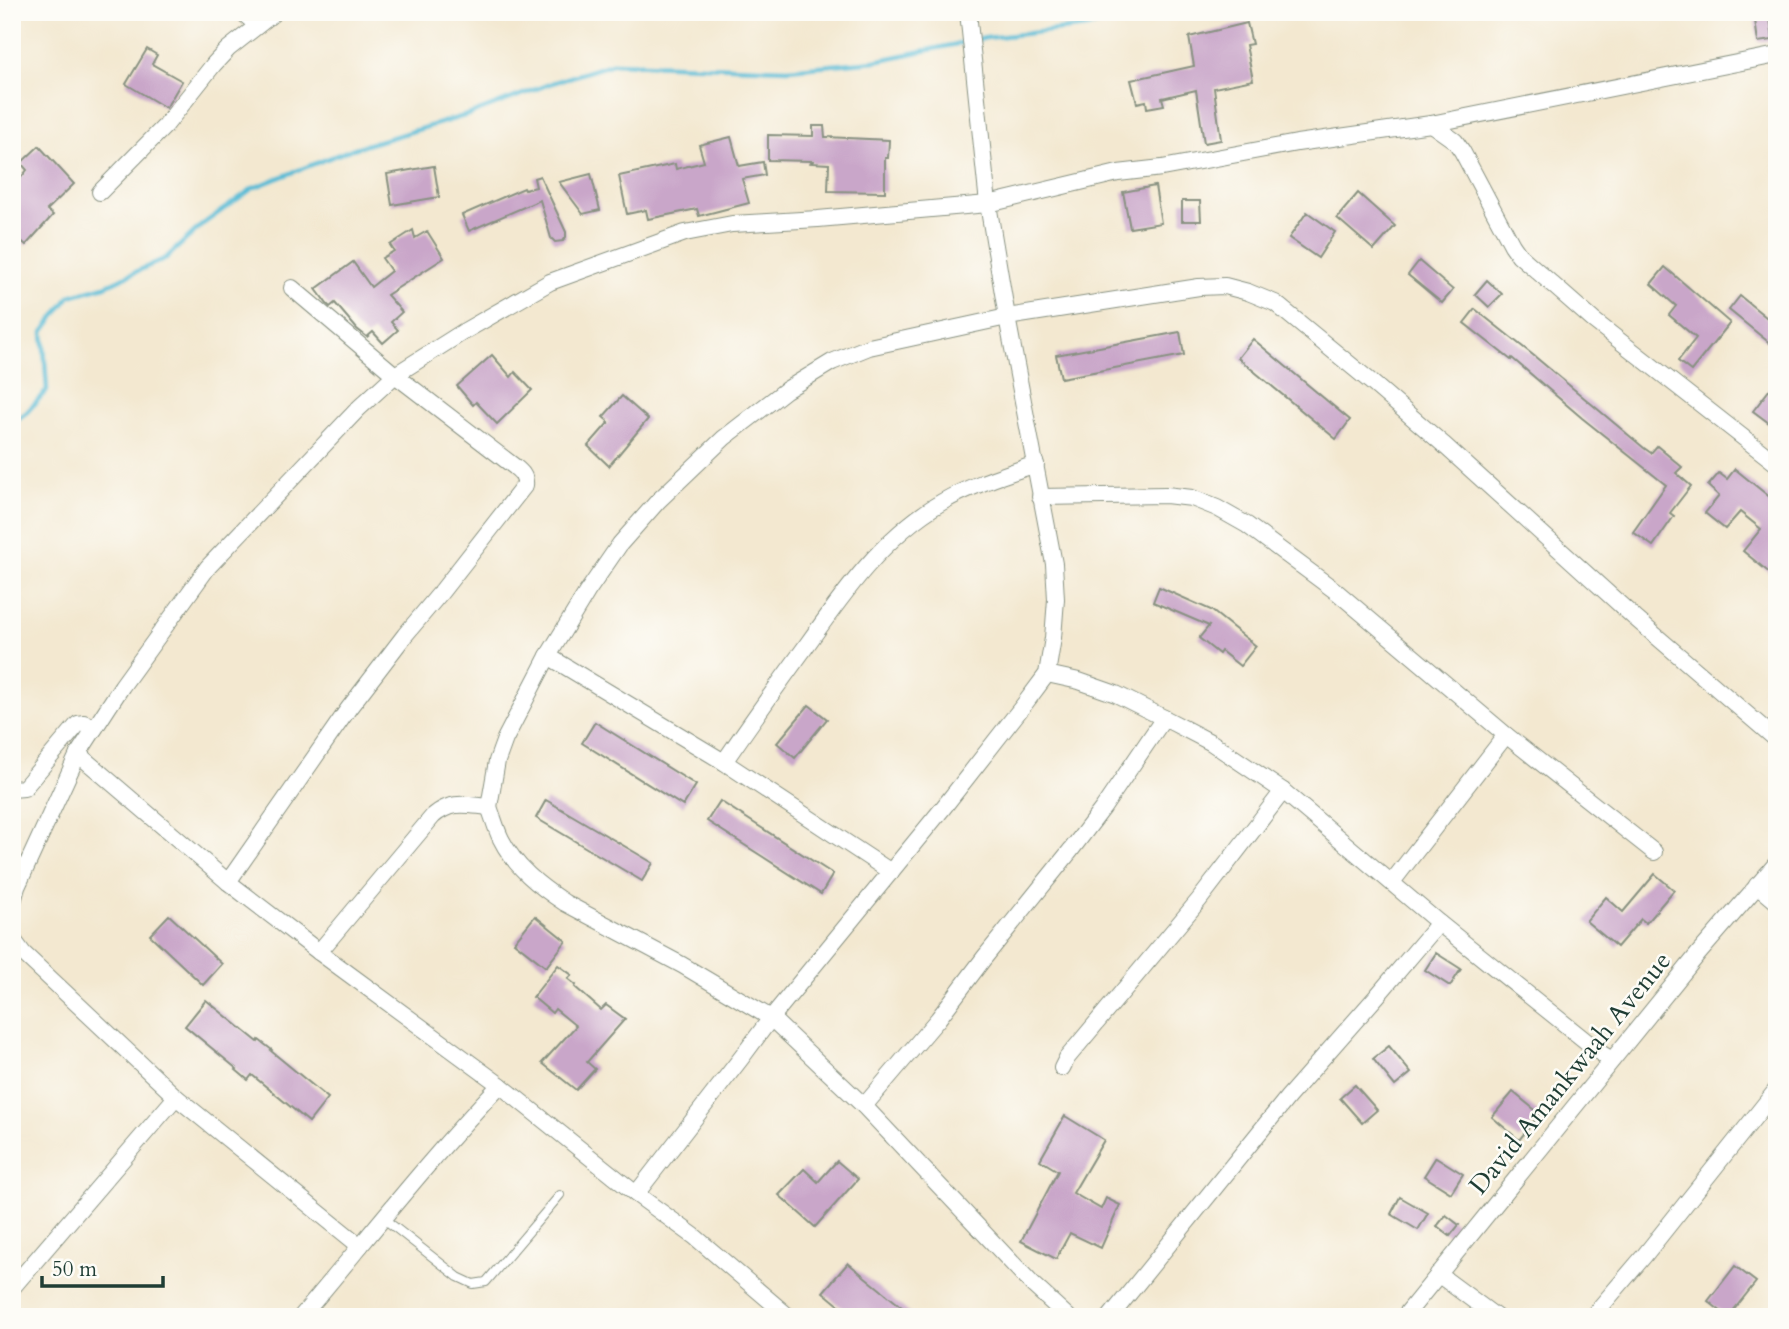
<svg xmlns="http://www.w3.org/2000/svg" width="1789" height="1329" font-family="Cardo,serif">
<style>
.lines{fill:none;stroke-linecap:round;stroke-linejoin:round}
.stream{stroke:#57bbd5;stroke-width:4.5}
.building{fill:#c9a6c9}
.lane-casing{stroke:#899282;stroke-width:10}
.street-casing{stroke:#899282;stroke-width:18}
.lane{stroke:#fff;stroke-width:8}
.street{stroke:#fff;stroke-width:16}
.labels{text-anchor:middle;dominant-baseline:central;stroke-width:5;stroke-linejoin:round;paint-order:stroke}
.street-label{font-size:26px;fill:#1f3d34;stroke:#fdfcf7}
</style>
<rect width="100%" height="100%" fill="#fdfcf7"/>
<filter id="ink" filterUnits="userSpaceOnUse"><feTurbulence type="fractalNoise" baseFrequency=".0143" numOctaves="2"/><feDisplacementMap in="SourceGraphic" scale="14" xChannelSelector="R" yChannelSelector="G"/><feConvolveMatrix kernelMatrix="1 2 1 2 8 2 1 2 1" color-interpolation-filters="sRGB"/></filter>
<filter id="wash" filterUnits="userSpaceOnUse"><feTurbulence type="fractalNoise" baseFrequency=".00686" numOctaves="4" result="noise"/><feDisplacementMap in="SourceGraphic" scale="28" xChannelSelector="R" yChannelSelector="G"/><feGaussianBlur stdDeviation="1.57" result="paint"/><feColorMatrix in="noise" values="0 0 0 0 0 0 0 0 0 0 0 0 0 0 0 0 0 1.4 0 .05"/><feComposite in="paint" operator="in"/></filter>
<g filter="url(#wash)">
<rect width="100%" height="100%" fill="#f3e8d0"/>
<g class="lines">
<polyline class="stream" points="12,423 27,412 47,390 43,332 70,296 105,286 166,258 203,224 253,188 352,149 471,114 552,83 615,63 788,69 875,61 986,38 1086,27 1156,12"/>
</g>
<g id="blocks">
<g class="building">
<polygon points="1770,18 1773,40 1758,42 1755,20"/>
<polygon points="1247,23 1252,44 1246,45 1253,80 1214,88 1221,140 1204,143 1196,90 1162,98 1164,105 1147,108 1146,101 1137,103 1131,80 1194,66 1189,37"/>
<polygon points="147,49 157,55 152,64 182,81 166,108 126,84"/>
<polygon points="813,126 824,126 825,137 826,137 889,140 888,158 885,158 885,192 828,191 829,164 811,163 813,161 768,160 768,135 813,136"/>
<polygon points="731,137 739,166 763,162 765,175 742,179 749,203 699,216 697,209 648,219 646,210 627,214 619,176 675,164 676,169 704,162 699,145"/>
<polygon points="39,146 74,184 47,210 53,215 26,245 19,239 12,247 12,189 27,170 21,163"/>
<polygon points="434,166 439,197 392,205 387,174"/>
<polygon points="591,174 600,210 583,214 559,182"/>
<polygon points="540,176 566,232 566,237 563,241 555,242 551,238 540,200 469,231 462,215 524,188 525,190 536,187 534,178"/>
<polygon points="1155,186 1161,223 1130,228 1123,192"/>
<polygon points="1358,193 1395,226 1374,250 1337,218"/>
<polygon points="1182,201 1200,201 1201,221 1182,221"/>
<polygon points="1307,212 1335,232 1318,258 1289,238"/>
<polygon points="413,230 415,238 427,231 444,258 387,295 402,312 391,322 398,330 383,343 373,332 367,337 357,329 335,303 330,307 327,304 316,289 353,262 371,287 391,271 382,258 394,251 390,245"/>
<polygon points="1419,261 1453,290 1442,303 1408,275"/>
<polygon points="1665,267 1730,323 1691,371 1678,361 1696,338 1669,315 1676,306 1651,284"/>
<polygon points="1487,280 1502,294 1489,307 1475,294"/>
<polygon points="1740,296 1777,326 1777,349 1729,310"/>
<polygon points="1475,309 1533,355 1644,448 1651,453 1657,446 1682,467 1676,473 1691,486 1670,513 1674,516 1653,546 1633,532 1666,485 1582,418 1512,358 1511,360 1464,323"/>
<polygon points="1180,332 1184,355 1061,378 1056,355"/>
<polygon points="1253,339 1350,420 1336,439 1238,358"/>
<polygon points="492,355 511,377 515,372 532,390 497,424 476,402 473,405 457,386"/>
<polygon points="1777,380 1777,429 1753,411"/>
<polygon points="622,396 648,419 609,466 588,446 609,422 603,417"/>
<polygon points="1735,469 1777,503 1777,579 1743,551 1761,529 1740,512 1725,529 1705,513 1719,496 1708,486 1719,473 1727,479"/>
<polygon points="1159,587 1211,610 1256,646 1240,666 1221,651 1219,654 1199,638 1209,626 1153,602"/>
<polygon points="809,705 827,719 795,758 777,743"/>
<polygon points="595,722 696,785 683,806 582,743"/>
<polygon points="546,800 653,863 642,881 536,818"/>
<polygon points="720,801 833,874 821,894 707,821"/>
<polygon points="1655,874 1674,890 1646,923 1641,919 1617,947 1586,921 1606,897 1623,912"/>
<polygon points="169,915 222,964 203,985 150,935"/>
<polygon points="535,916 566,941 546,967 514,942"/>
<polygon points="1436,953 1461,969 1450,986 1425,970"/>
<polygon points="558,965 572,975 568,979 576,985 575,987 601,1010 606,1005 625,1019 587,1062 595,1069 576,1090 542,1063 576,1026 555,1009 552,1013 533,997"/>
<polygon points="206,1000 258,1042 259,1040 272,1050 271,1051 328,1098 309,1122 252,1075 248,1080 236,1070 237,1069 185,1026"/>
<polygon points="1389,1046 1411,1073 1395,1086 1373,1059"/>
<polygon points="1355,1085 1377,1110 1362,1123 1340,1098"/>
<polygon points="1513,1092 1540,1114 1519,1140 1492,1117"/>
<polygon points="1065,1116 1104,1140 1073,1193 1101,1209 1106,1198 1120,1205 1101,1248 1070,1233 1056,1259 1021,1241 1058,1171 1040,1160"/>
<polygon points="1436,1157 1463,1174 1451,1193 1424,1176"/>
<polygon points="837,1161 858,1179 815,1227 779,1195 804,1169 818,1182"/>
<polygon points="1400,1197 1428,1213 1418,1230 1391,1214"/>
<polygon points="1446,1215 1459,1225 1450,1236 1437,1226"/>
<polygon points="848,1263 914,1317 853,1317 823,1292"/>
<polygon points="1735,1266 1756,1282 1728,1317 1708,1301"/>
</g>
</g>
</g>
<g filter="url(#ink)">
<use href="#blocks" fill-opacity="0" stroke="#899282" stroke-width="2"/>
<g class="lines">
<g class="lane-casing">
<polyline id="lane" points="383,1218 458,1277 473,1284 486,1282 560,1195"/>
</g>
<g class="street-casing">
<g id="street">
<polyline points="242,12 257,25"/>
<polyline points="1431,124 1455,141 1462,151 1512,245 1519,255 1593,320 1777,464"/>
<polyline points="100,192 165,126 214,64 228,49 275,12"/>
<polyline points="1040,497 1166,495 1192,498 1217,508 1247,525 1337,592 1506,735 1654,852"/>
<polyline points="548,656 724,762 891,872"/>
<polyline points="1047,674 1079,681 1116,694 1164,718 1212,743 1283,791 1439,923 1602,1054 1612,1060"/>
<polyline points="78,754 228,882 319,952 500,1085 636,1194 694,1236 789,1317"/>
<path d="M724,762C750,724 777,686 804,649C842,595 883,536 942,502C971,485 1004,475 1036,464"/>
<polyline points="12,789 24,788 78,724 84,723 95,728"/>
<path d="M489,807C493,817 496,829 501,839C515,867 539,886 565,903L682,965L771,1018L864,1106L1033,1285L1068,1317"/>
<path d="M228,882L349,708L405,635L442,591L525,485C526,476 521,472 515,467L395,375L292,288"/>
<polyline points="1392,882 1506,735"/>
<polyline points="1757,885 1777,902"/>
<polyline points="12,905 17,887 78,754 122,686 208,567 359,408 395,375 463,332 550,282 685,233 732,224 818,219 988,204 1118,173 1162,168 1297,143 1431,124 1777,55"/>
<polyline points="12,938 23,953 176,1097 360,1246"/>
<path d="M319,952L433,816C452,800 466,805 489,807L497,761L505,739L548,656L587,592L620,544L658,501L724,438L786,390L832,362L869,347L1007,317L1199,287L1225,286L1248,292L1275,303L1370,381L1443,444L1635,618L1777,740"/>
<polyline points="1062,1068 1067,1058 1199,900 1283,791"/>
<polyline points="864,1106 938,1019 984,958 1071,850 1103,808 1164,718"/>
<polyline points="636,1194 742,1057 771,1018 943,808 1026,702 1047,674 1053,638 1056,599 1054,564 1007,317 988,204 968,12"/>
<polyline points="1438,1274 1496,1317"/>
<polyline points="12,1288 176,1097"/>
<path d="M301,1317C367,1239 430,1158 500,1085"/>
<polyline points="1110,1317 1288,1097 1377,996 1439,923"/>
<polyline points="1404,1317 1699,953 1777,863"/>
<polyline points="1592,1317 1644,1256 1777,1089"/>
</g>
</g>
<use href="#lane" class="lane"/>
<use href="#street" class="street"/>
</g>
</g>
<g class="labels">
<g class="street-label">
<text transform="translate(1570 1073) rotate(-51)">David Amankwaah Avenue</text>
</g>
</g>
<rect width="1789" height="1329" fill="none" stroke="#fdfcf7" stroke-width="42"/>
<path d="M42 1276v10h121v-10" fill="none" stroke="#1f3d34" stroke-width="3.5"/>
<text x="52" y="1276" font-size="21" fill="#1f3d34" stroke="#fdfcf7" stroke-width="5" paint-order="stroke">50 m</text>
</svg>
